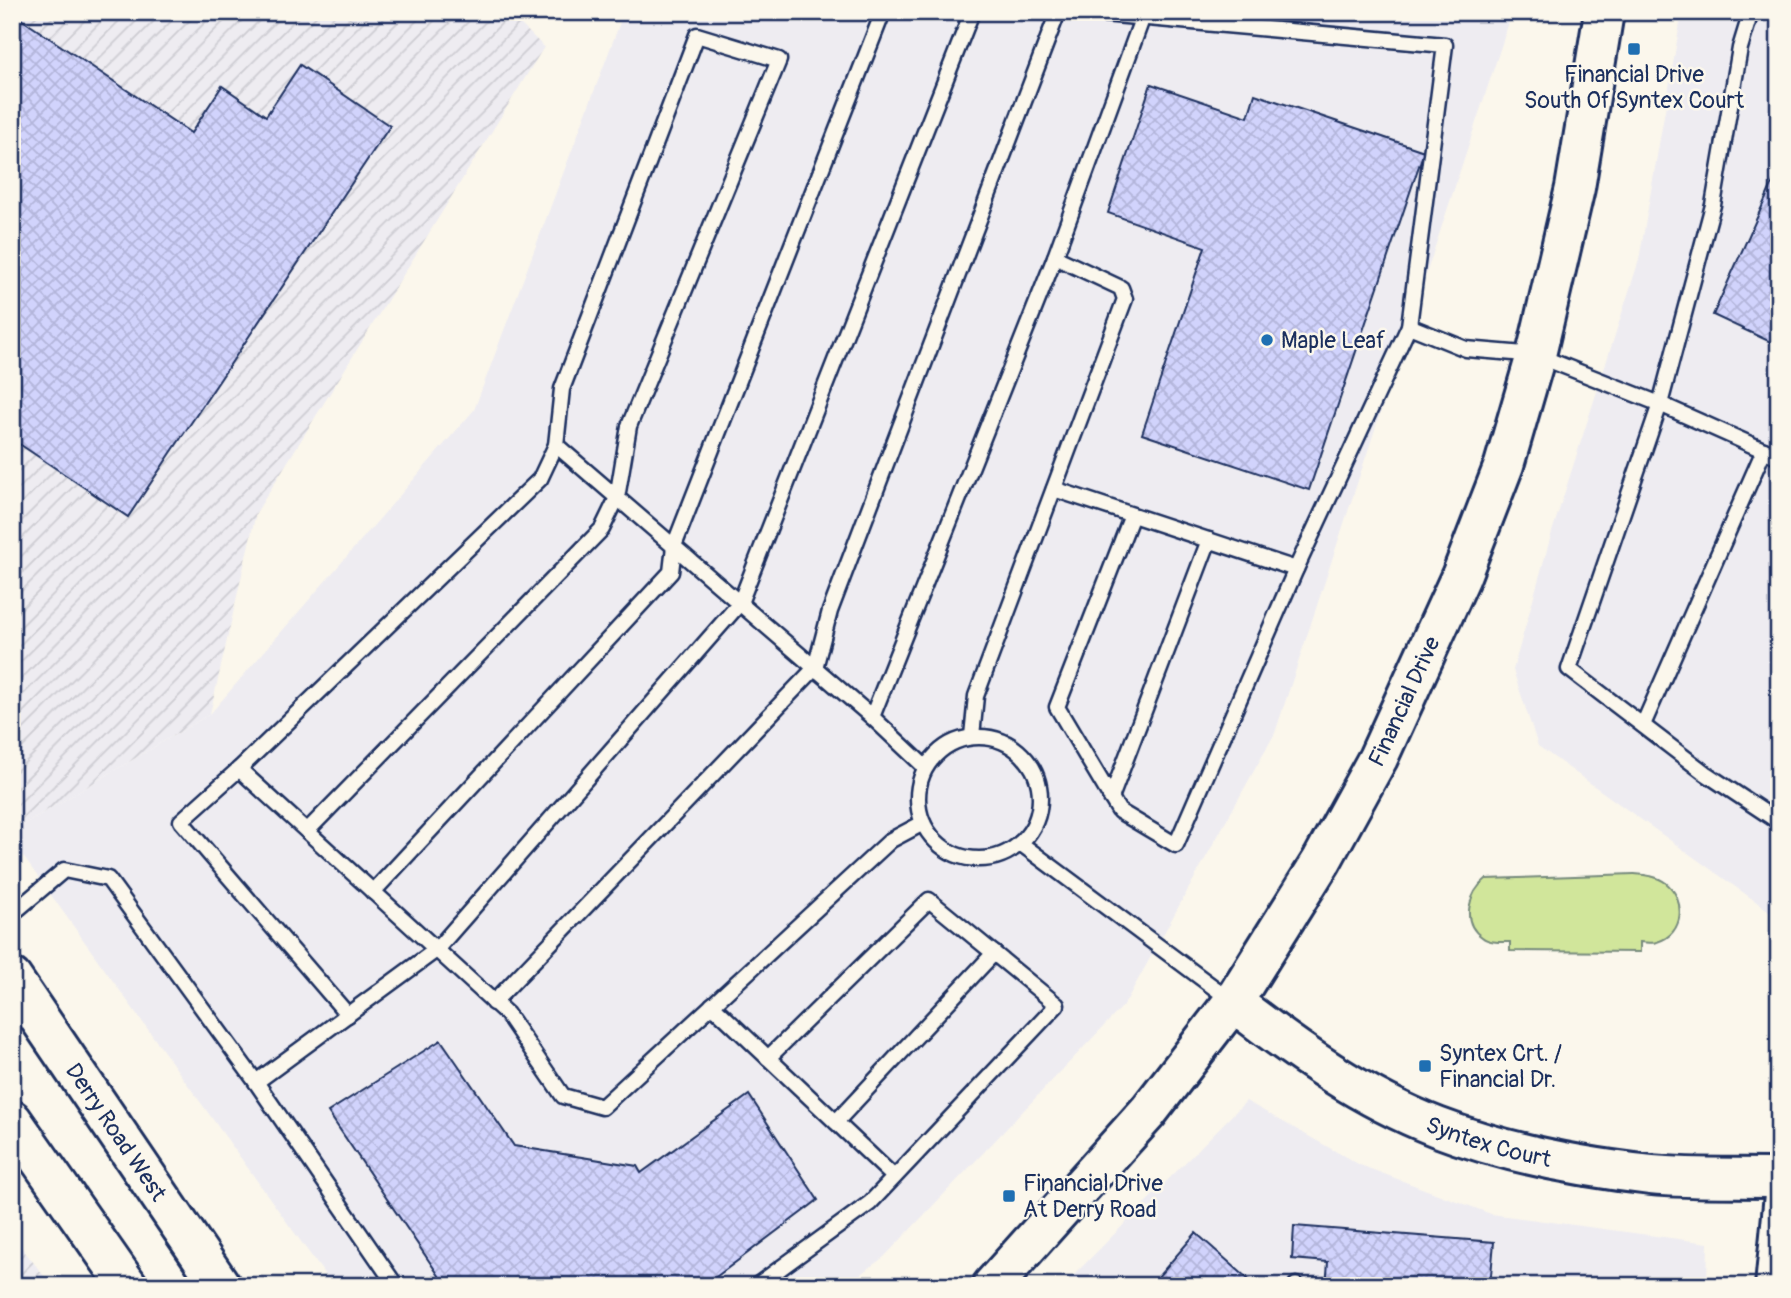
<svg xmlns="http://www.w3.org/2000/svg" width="1791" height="1298" font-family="Pangolin,sans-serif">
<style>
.built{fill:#eeecf1}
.industrial{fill:url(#industrial-furrows)}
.garden{fill:#d1e69b;stroke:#768a7c;stroke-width:2}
.building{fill:url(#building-cross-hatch);stroke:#1b2f5e;stroke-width:2}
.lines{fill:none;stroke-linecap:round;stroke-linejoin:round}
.lane-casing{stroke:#1b2f5e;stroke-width:19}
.street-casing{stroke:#1b2f5e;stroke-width:32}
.secondary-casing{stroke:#1b2f5e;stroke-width:44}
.lane{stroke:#fbf7ec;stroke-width:14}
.street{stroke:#fbf7ec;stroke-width:26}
.secondary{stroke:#fbf7ec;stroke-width:38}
.poi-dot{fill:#1f6fb2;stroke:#fbf7ec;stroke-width:2.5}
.labels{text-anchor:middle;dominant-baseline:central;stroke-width:5;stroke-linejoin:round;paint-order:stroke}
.poi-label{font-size:23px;fill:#1b2f5e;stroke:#fbf7ec;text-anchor:start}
.street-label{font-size:23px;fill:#1b2f5e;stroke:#fbf7ec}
</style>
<defs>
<pattern id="industrial-furrows" width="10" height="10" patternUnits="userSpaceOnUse" patternTransform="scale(1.75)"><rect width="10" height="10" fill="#eeecf1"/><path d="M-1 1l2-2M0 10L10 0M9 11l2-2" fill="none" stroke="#cccbd1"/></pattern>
<pattern id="building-cross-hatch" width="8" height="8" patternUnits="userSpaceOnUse" patternTransform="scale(1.75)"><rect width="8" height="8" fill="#d1d3fc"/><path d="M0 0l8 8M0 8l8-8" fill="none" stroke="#b3b5da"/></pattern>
</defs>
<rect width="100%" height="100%" fill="#fbf7ec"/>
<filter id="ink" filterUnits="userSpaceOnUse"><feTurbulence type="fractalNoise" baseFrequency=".0143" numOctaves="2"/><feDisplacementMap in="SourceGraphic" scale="14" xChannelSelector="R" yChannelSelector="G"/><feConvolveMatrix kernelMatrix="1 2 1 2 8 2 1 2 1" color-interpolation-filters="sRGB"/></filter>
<g filter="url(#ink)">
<g class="built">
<polygon points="624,12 1512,13 1275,733 1124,1005 884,1257 844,1286 333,1286 12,841 12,831 210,714 474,410"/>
<polygon points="1682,12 1779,12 1779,918 1538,746 1513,670 1552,532 1639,260"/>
<polygon points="1246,1101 1360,1165 1491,1214 1708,1243 1707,1286 1063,1286"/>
</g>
<g class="industrial">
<polygon points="12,12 508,12 544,47 256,513 210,714 12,831"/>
<polygon points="14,1238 52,1286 12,1286"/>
</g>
<path class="garden" d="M1634,874C1645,875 1657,876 1666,883C1686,899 1685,934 1657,942C1653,944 1645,942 1640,942V952L1510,951V942C1501,942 1489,943 1482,937C1460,922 1469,892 1486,879Z"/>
<g class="building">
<polygon points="12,13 191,133 222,86 266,116 300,65 390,126 128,517 12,439"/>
<polygon points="1151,84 1248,117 1255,94 1424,151 1309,490 1142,434 1205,247 1108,213"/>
<polygon points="1779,169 1779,346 1713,315"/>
<polygon points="441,1040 514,1146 637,1166 641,1173 749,1095 818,1200 704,1286 446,1286 328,1112"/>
<polygon points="1294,1226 1494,1242 1490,1286 1326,1286 1328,1262 1292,1259"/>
<polygon points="1196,1233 1256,1286 1150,1286"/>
</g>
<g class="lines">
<g class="lane-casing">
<g id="lane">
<polyline points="1081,12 1445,45 1409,326 1296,569 1176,845 1119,811 1057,707 1132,515"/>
<polyline points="1409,326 1466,349 1536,355 1660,404 1713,205 1740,48 1751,12"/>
<polyline points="556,445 872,717 925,767"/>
<polyline points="1779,457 1660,404 1569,669 1705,773 1779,822"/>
<polyline points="1054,489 1296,569"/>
<polyline points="872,717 1055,257 1142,19"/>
<polyline points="1643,725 1764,450"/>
<polyline points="972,736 976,696 1125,299 1121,288 1055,257"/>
<circle cx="979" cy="798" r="61"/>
<polyline points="239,769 507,1014 563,1096 602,1107 891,840 923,823"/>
<polyline points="1111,798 1209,540"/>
<polyline points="307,831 602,529 617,498 629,426 779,60 697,35 562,389 556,445 540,479 239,769 181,821 348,1015"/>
<polyline points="1020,843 1232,1001"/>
<polyline points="373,892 671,572 674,546 883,12"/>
<polyline points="12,914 64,870 108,879 256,1082 396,1286"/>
<polyline points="493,1003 815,668 830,611 1058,12"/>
<polyline points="712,1005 894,1177"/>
<polyline points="256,1082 436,950 740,603 972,12"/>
<polyline points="836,1122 994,953"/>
<polyline points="756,1286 870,1203 1057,1005 929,900 768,1058"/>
<polyline points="1296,1286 1296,1285"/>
</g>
</g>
<g class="street-casing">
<polyline id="street" points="1769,1286 1779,1184"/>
</g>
<g class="secondary-casing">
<g id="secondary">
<path id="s1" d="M12,978L221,1286"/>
<path id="s2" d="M1233,1002C1296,1051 1362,1098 1437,1127C1505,1153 1579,1167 1651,1175C1693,1179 1737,1177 1779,1178"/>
<polyline points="12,1120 128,1286"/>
<path id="s3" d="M992,1286L1148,1112L1233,1002L1322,860L1378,758L1461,576L1504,465L1536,355L1575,188L1604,12"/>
</g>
</g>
<use href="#lane" class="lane"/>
<use href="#street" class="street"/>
<use href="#secondary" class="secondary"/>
</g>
</g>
<g class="poi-dot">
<rect x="1627" y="42" width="14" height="14" rx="3.5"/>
<circle cx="1267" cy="340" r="7"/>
<rect x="1418" y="1059" width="14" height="14" rx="3.5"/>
<rect x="1002" y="1189" width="14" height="14" rx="3.5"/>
</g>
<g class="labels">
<g class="poi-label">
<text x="1634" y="74" text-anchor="middle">Financial Drive<tspan x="1634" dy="26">South Of Syntex Court</tspan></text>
<text x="1281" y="340">Maple Leaf</text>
<text x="1439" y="1053">Syntex Crt. /<tspan x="1439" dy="26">Financial Dr.</tspan></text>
<text x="1023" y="1183">Financial Drive<tspan x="1023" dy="26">At Derry Road</tspan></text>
</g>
<g class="street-label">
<text stroke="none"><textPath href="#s3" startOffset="719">Financial Drive</textPath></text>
<text stroke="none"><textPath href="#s1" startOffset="186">Derry Road West</textPath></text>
<text stroke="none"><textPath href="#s2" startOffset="294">Syntex Court</textPath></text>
</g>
</g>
<rect width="1791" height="1298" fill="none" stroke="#fbf7ec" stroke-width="42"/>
<rect x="21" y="21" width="1749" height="1256" fill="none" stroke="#1b2f5e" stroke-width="2.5" filter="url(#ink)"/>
</svg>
